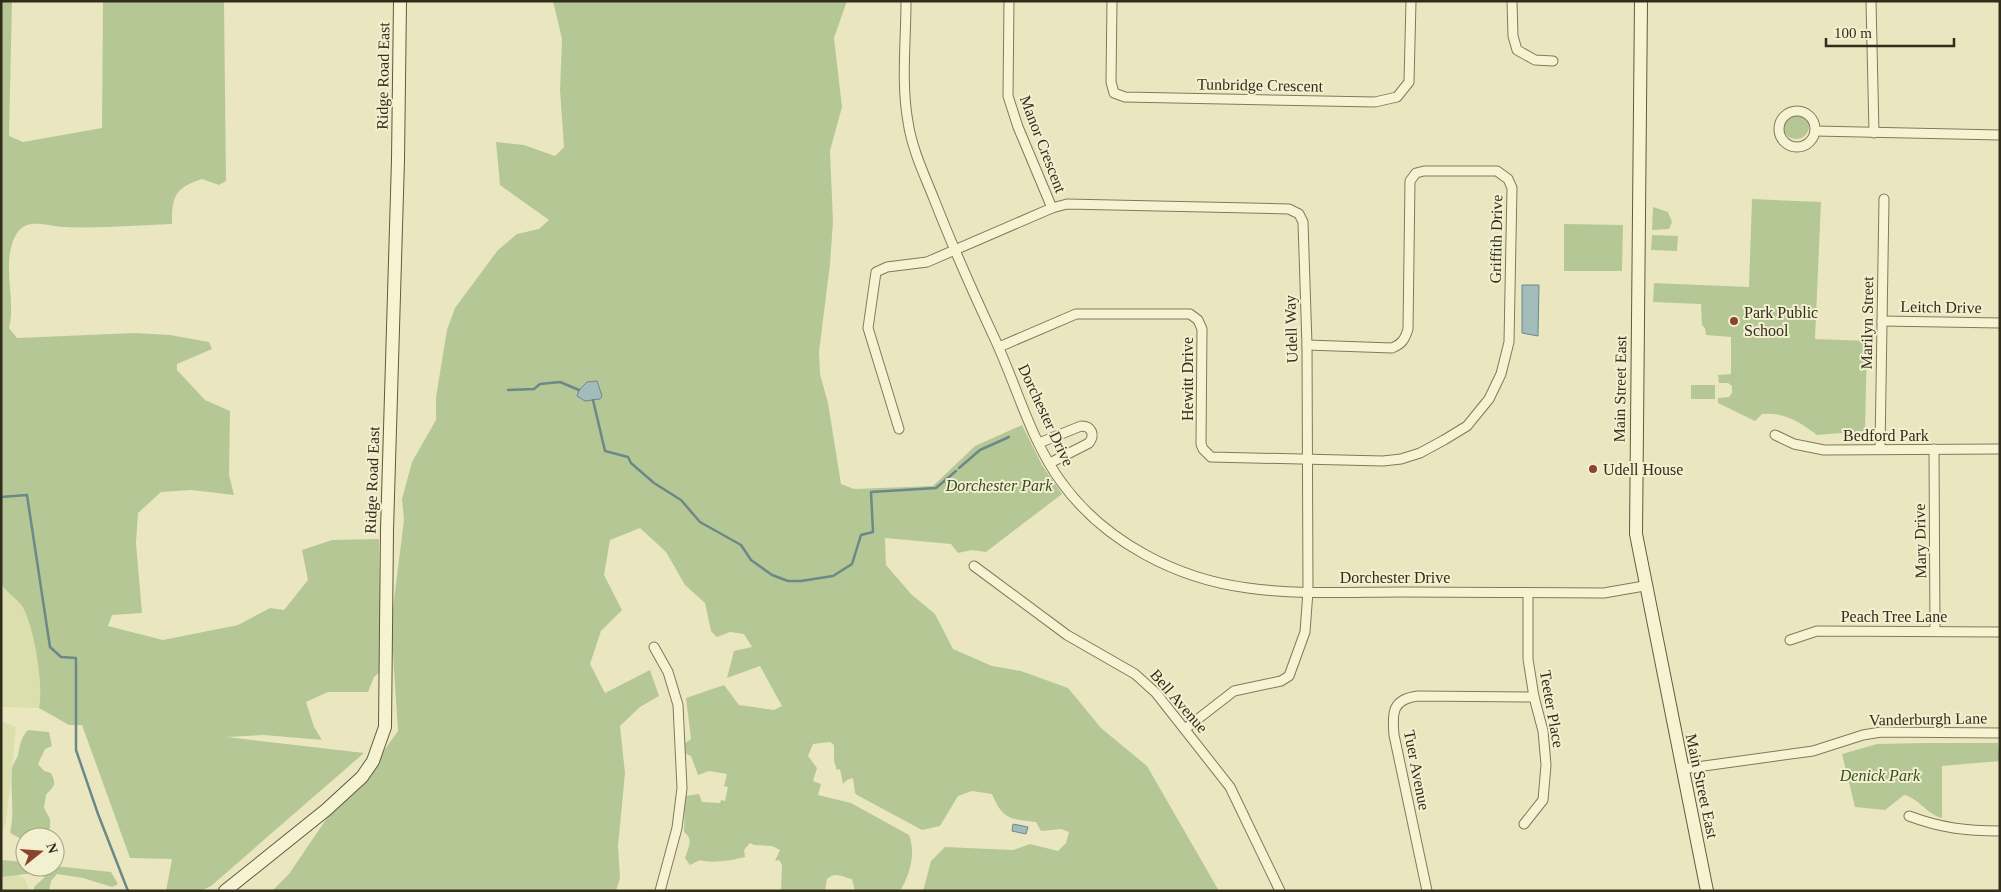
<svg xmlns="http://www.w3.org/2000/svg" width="2001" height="892" font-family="'Times New Roman',serif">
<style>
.farmland{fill:#dbdfae}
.green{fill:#b6c796}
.water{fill:#a3bcbb;stroke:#6b8989}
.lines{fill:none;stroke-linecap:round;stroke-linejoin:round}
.stream{stroke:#6b8989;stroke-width:2.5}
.minor-casing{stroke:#82785a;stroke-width:11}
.secondary-casing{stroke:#63593d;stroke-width:14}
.minor{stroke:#f6f3d3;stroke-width:9}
.secondary{stroke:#f6f3d3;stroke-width:12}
.poi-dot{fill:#8c432e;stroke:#f2f0cf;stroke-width:2}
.labels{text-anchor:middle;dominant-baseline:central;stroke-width:4;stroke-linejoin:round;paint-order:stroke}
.street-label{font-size:16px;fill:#322c1d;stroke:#f2f0cf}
.poi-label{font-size:16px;fill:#322c1d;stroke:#f2f0cf;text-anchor:start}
.park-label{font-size:16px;font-style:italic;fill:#3a4d25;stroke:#f2f0cf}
</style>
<rect width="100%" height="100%" fill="#eae7c0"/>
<g class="farmland">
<polygon points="1,583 21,605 29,618 38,657 41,697 39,708 1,707"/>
<polygon points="1,721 16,727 6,822 1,836"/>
<polygon points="16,874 24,878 30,891 1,891 1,877"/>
</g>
<g class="green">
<path d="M1,1H12L9,136L23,142L102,128L103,1H224L226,181L219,185L202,179C174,188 172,197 172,224C137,225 100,229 65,227C53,227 39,221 27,225C16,229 12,242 10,253C6,278 15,304 9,328L17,338L135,333L170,335L209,342L212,349L177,364V370L205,400L230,411L229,475L234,495L191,490L161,492L138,513L136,543L142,613L112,615L108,626L163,640L238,625L270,608L284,610L308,580L302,550L332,540L379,539L381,671L374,677L368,692H328L306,702L314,727L322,740L264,735L227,737L364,753L211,886L200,891H166L172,859L130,858L82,725H69L39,708C44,686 34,625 22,606C16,598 6,592 1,583Z"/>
<path d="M553,1H847L834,38L842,107L830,151L833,222L830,264L819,352L820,374L828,403L841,484L854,489L933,486L975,446L1022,425L1042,465L1062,494L986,552L972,550L958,553L951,544L885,538L886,565L911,594L935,614L953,649L992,666L1021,671L1068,688L1101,728L1147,766L1219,891H923L931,861L945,847L1013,850L1030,844L1058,851L1066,843L1069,832L1061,829L1041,831L1036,822C1010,819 1003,820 992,794L972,791L958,796L940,826L922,830L857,795L855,793L853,778L847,780L843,784L840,769L837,770L834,761V745L830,742L813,744L808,756L817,768L813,781L821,784L818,795L851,803L909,835C916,853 910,875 900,891H855L852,879C842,877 835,871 827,879L825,891H781L782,865L779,860L775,861L780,850L772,846L754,845L750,843L744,850L745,857C734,860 710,864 700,860L690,865L685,858C688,848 694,839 684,832L685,796L699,794L702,802L720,803L721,800L725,801L728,787L724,786L727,774L709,771L698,775L691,756L684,753V744L691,739L686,698L724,685L739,705L774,710L782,706L760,666L727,678L734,651L752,647L744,634L730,632L717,637L711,631L705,603L685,585L666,552L640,528L610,540L604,575L622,610L601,631L590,664L605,693L650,670L659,696L640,707L620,726L625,773L618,846L620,878L616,891H272L289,874L327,818L368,773L398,731L391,624L404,520L402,499L412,462L436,420V397L447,330L455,308L498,250L517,234L539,229L549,220L500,185L496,142L524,145L555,156L564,147L560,90L562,39Z"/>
<circle cx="1796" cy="126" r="13"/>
<path d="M1752,199L1821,202L1815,339L1867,341L1865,431L1817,435C1800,422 1785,412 1762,414L1755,421L1718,403V398L1729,397L1732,393V386L1728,383H1719L1718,375L1731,374V337L1706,335L1705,328L1702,325L1701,304L1653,302L1654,283L1749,287Z"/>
<polygon points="1653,207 1668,212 1672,222 1669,229 1652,230"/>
<polygon points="1564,224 1623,225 1622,271 1564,271"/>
<polygon points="1652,235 1678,236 1677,251 1651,250"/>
<rect x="1691" y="385" width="24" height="14"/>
<path d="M28,730L49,732L52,746L45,749L38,764L44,771L51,773C57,785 54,786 46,795L44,808L50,819V828L42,837H25V841L10,833C15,811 10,791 12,769C12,764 17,760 18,755C20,745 21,737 28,730Z"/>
<path d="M1925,743H1998L2000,761L1942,766V818C1926,814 1920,799 1904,795L1885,810L1855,807L1842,754L1877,744Z"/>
<polygon points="1,860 25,862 25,867 55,866 111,872 118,884 112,887 83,878 57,874 51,881 49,891 34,891 34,887 45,877 35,873 1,877"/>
</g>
<g class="water">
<polygon points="1522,285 1539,285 1538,336 1522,333"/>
<polygon points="597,381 602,396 600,399 585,401 577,396 579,390 587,382"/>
<polygon points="1013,824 1028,827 1026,834 1012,831"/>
</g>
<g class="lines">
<g class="stream">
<polyline points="508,390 534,389 540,384 560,382 579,390"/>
<polyline points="593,400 605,451 628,457 631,463 654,483 681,500 700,522 741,545 751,560 772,575 788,581 801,581 833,576 852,564 861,535 873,532 871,492 936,488 956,471"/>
<polyline points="959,468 980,450 1009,437"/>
<polyline points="1,497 27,495 50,647 61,657 76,658 76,750 98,814 128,891"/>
</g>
<g class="minor-casing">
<g id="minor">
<path d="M906,1C906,41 901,83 908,122C912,149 924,174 934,199C952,245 972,290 993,335C1016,383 1030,440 1062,483C1105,542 1177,579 1248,588C1298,595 1351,592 1401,592C1469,592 1536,593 1604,593L1644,586"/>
<polyline points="1009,1 1008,96 1018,127 1052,208"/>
<polyline points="1112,1 1111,82 1114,93 1125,97 1375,102 1397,97 1409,82 1411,1"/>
<polyline points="1512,1 1513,36 1517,50 1535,60 1553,61"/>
<polyline points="1871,1 1874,133"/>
<circle cx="1797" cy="129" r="18"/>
<polyline points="1815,131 2000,135"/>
<polyline points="1882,321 2000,323"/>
<path d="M999,347L1076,314H1190L1198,320L1202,329L1201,444L1203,449L1211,457L1383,461L1401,459L1420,453L1444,440L1467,426L1489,399L1501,374L1509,342L1512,188L1508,179L1497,171H1424L1416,173L1410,181L1408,329C1405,339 1402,344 1392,348L1307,345"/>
<polyline points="899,429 868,328 876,272 887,267 927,262 1052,208 1067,204 1289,209 1299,214 1303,222 1307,345 1308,591 1305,632 1289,676 1281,681 1234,691 1185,729"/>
<polyline points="1775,435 1794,444 1824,450 2000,449"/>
<path d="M1039,443L1081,426C1092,426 1095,435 1089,443L1050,463"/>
<polyline points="1880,449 1884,199"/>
<polyline points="1934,449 1935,631"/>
<polyline points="974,566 1067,635 1135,674 1156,693 1230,787 1280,891"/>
<polyline points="1790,640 1817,631 2000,632"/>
<polyline points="654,647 668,672 678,705 682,788 677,828 660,891"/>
<polyline points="1682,769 1813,751 1863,735 1881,732 2000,733"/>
<path d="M1909,816C1941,828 1966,831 2000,831"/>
<polyline points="1524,824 1543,800 1546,765 1543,731 1534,697 1528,659 1528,593"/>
<path d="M1427,891L1394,735C1392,713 1392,699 1418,696L1534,697"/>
</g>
</g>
<g class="secondary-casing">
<g id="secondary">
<polyline points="1641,1 1636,534 1707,891"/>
<polyline points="225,891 326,810 362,777 373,761 385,727 387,530 398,160 400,1"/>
</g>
</g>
<use href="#minor" class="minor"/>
<use href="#secondary" class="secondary"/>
</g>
<g class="poi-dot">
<circle cx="1734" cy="321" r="5"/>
<circle cx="1593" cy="469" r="5"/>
</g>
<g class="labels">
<g class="street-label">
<text transform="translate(383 76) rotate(-89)">Ridge Road East</text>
<text transform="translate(1260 85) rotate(1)">Tunbridge Crescent</text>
<text transform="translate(1043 144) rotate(69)">Manor Crescent</text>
<text transform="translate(1496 239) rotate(-89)">Griffith Drive</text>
<text transform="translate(1941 307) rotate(1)">Leitch Drive</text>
<text transform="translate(1867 323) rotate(-89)">Marilyn Street</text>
<text transform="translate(1291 329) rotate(-92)">Udell Way</text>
<text transform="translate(1187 379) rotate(-90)">Hewitt Drive</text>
<text transform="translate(1620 389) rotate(-89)">Main Street East</text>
<text transform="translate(1046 415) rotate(65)">Dorchester Drive</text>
<text x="1886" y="435">Bedford Park</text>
<text transform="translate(372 480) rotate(-88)">Ridge Road East</text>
<text transform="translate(1920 541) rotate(-91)">Mary Drive</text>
<text x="1395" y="577">Dorchester Drive</text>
<text x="1894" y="616">Peach Tree Lane</text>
<text transform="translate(1179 701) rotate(49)">Bell Avenue</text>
<text transform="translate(1552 709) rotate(80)">Teeter Place</text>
<text transform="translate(1928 719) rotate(-1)">Vanderburgh Lane</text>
<text transform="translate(1417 770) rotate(79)">Tuer Avenue</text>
<text transform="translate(1702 786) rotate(78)">Main Street East</text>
</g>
<g class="poi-label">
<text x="1744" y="312">Park Public<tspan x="1744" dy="18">School</tspan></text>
<text x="1603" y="469">Udell House</text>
</g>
<g class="park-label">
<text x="999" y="485">Dorchester Park</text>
<text x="1880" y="775">Denick Park</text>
</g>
</g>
<rect width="2001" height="892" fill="none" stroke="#322c1d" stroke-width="5"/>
<g transform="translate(40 852) rotate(73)"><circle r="24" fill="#f2f0cf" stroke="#a5a288"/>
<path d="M0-4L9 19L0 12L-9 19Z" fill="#8c432e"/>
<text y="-8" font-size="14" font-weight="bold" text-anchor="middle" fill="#322c1d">N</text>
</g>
<path d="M1826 38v8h128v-8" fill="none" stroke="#322c1d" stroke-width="2.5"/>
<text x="1834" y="38" font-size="15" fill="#322c1d" stroke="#f2f0cf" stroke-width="4" paint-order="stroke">100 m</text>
</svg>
